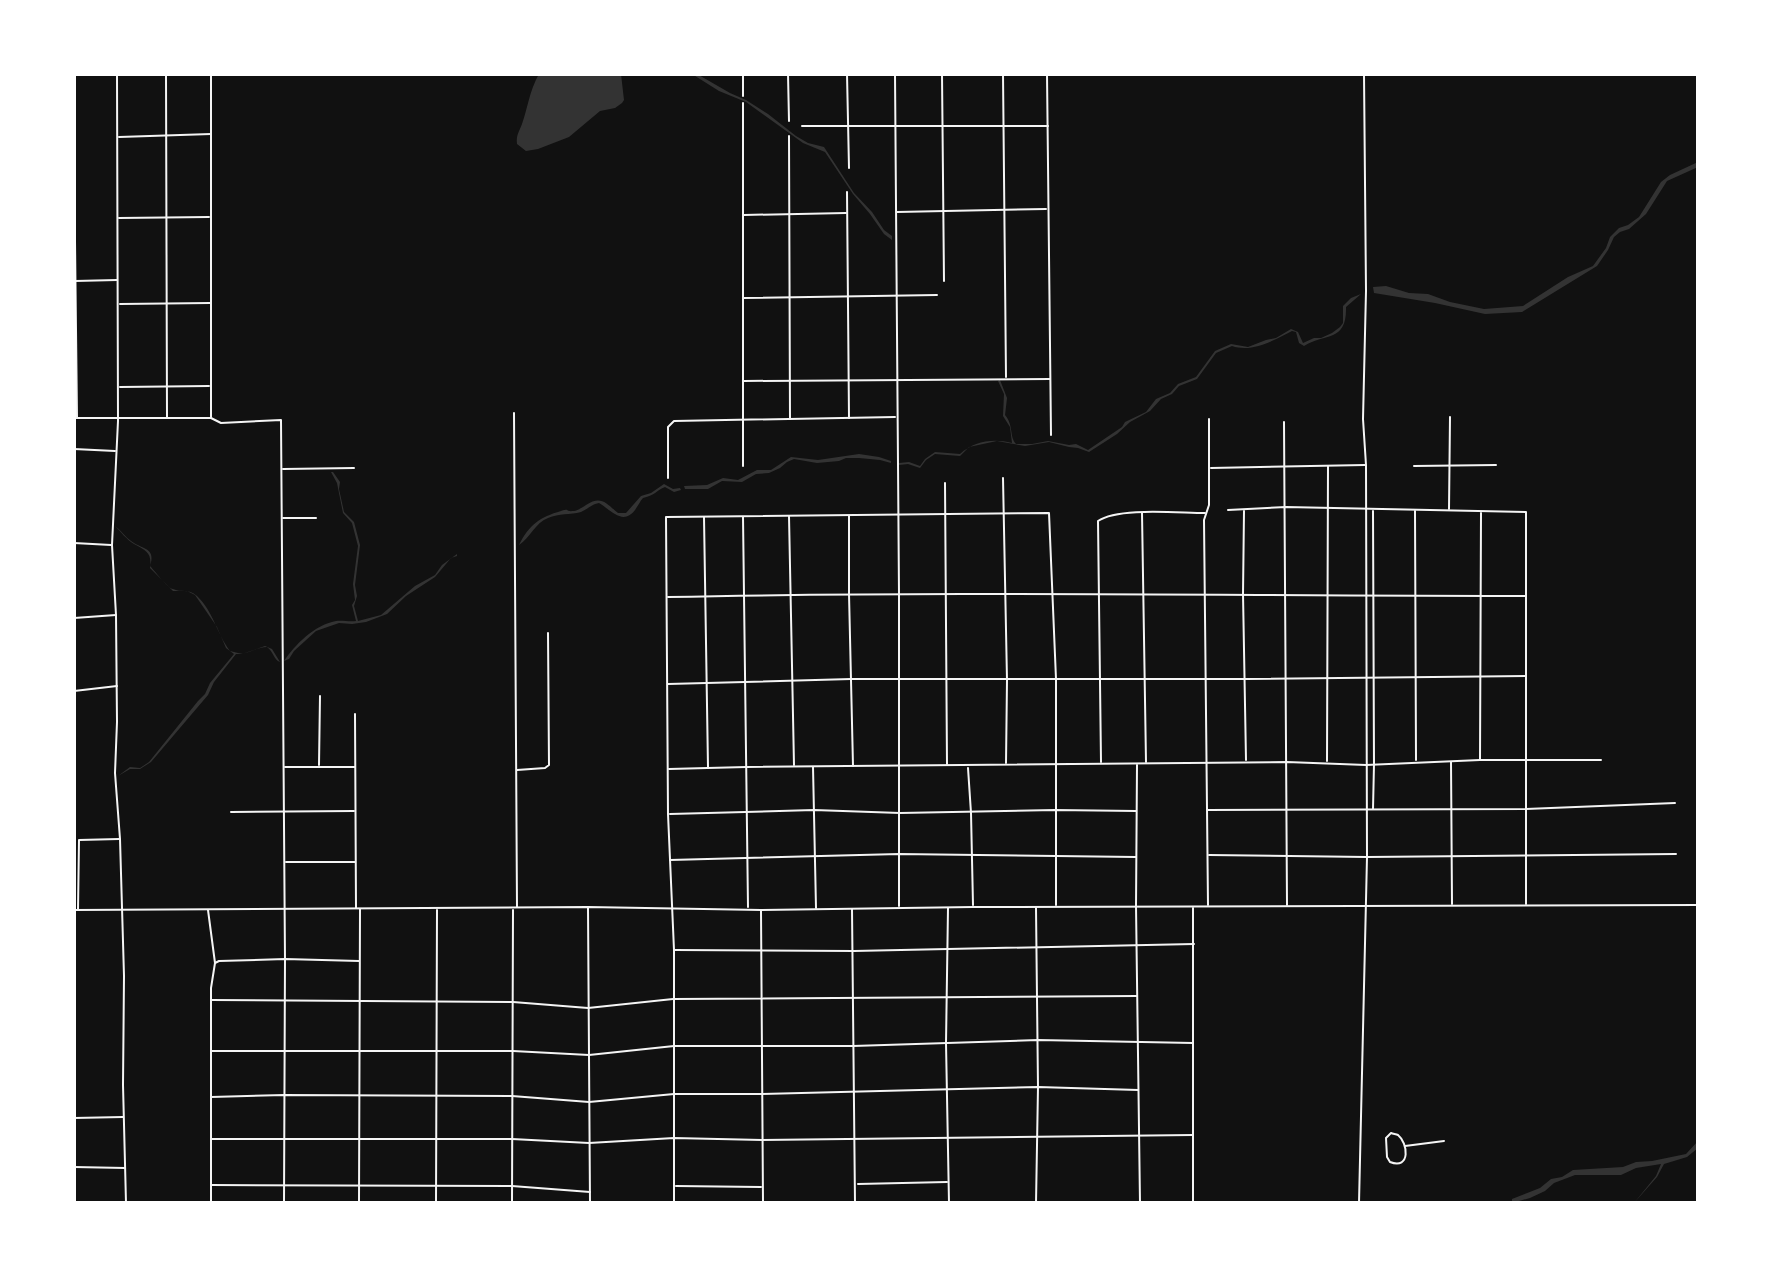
<svg xmlns="http://www.w3.org/2000/svg" width="1772" height="1277" font-family="'DejaVu Sans',sans-serif">
<style>
.water{fill:#333}
.lines{fill:none;stroke-linecap:round;stroke-linejoin:round}
.minor{stroke:#f5f5f5;stroke-width:2}
</style>
<rect width="100%" height="100%" fill="#111"/>
<g class="water">
<path d="M539,74H621L624,100L622,103L615,108L600,111L569,137L538,149L526,151L517,144C516,135 519,132 522,124C528,107 529,92 539,74Z"/>
<polygon points="692,74 697,74 730,93 746,100 768,114 796,136 808,143 824,147 854,193 872,212 884,230 892,236 892,240 884,234 870,214 853,194 825,152 803,143 746,102 719,91"/>
<polygon points="1698,162 1698,167 1667,181 1646,214 1629,229 1620,232 1614,237 1608,250 1597,266 1522,312 1485,314 1435,303 1374,293 1373,287 1386,286 1409,293 1428,294 1450,302 1484,309 1523,306 1568,277 1593,266 1606,248 1610,237 1619,228 1628,225 1639,217 1661,182 1670,175"/>
<path d="M1361,294L1346,307C1347,342 1326,333 1304,346L1299,343L1296,332L1292,331C1274,340 1253,353 1232,346L1216,353L1197,379L1179,386L1172,394L1161,399L1150,411L1130,422L1117,434L1089,452L1078,448L1069,447L1049,442L1025,446L997,441L969,447L960,456L935,454L926,460L920,468L908,464L899,465V463L909,462L920,466L925,459L935,452L960,454C974,441 993,438 1012,443L1010,427L1003,416L1004,394L998,381L1000,380L1007,398L1005,415C1014,426 1009,436 1016,444H1032L1048,441L1069,445L1076,444L1088,450L1122,427L1125,422L1146,412L1156,399L1170,393L1178,384L1196,377L1215,351L1231,344L1248,347L1266,340L1276,338L1291,329L1298,332L1303,343L1314,338H1321L1332,333L1340,327L1343,323V306L1351,298Z"/>
<polygon points="859,454 879,457 891,461 891,463 880,460 859,458 846,458 839,461 817,463 794,459 787,462 780,468 769,473 756,474 742,482 722,481 708,489 685,489 684,486 707,485 723,478 738,480 757,470 771,470 791,457 818,460"/>
<path d="M331,472H333L340,482L339,489L344,512L354,522L360,545L355,585L357,596L354,606L358,621L381,615L415,586L435,575L442,565L457,554V556L451,558L435,577L406,596L387,614L366,622L352,624L339,623L316,631L294,651L289,659L284,661C295,645 314,625 336,621C342,620 349,622 356,621L352,605L355,600L353,584L358,546L352,523L343,513L337,483Z"/>
<path d="M664,484L673,489L680,488L681,490L674,492L665,487C655,491 656,495 643,498C640,501 638,506 635,510C623,526 611,510 599,503C592,504 588,509 581,512C570,515 559,513 548,518C535,523 530,538 519,545C529,525 540,517 561,511C572,508 563,512 574,511C577,511 583,507 586,505C601,495 606,503 618,513H626L641,496L651,493Z"/>
<path d="M115,526C121,530 125,537 131,541C143,550 156,547 150,566C155,571 167,588 173,589C181,593 188,588 197,596C213,611 217,634 230,651L242,654L265,646L272,649L280,662C274,660 273,651 267,647C256,647 247,655 236,654L214,682L208,695L151,762L140,769H130L118,776L130,767L140,768L149,762L198,701L205,694L210,683L234,654L226,648L217,627L195,595L187,591H173L150,568C152,553 147,551 134,544C127,540 120,531 115,526Z"/>
<polygon points="1698,1141 1698,1148 1687,1157 1664,1164 1657,1177 1634,1203 1656,1176 1661,1164 1636,1168 1621,1175 1575,1175 1554,1183 1545,1191 1530,1198 1512,1203 1512,1199 1540,1188 1551,1179 1562,1177 1573,1170 1623,1167 1636,1162 1652,1161 1686,1154"/>
</g>
<g class="lines">
<g class="minor">
<polyline points="117,74 118,421 112,545 116,615 117,722 115,773 120,839 124,976 123,1085 126,1203"/>
<polyline points="166,74 167,417"/>
<polyline points="788,74 789,121"/>
<polyline points="847,74 849,168"/>
<polyline points="895,74 899,594 899,906"/>
<polyline points="942,74 944,281"/>
<polyline points="1003,74 1006,377"/>
<polyline points="1047,74 1051,435"/>
<polyline points="743,96 743,74"/>
<polyline points="743,103 743,466"/>
<polyline points="802,126 1048,126"/>
<polyline points="789,136 790,419"/>
<polyline points="119,137 211,134"/>
<polyline points="74,152 77,418"/>
<polyline points="847,192 849,418"/>
<polyline points="897,212 1046,209"/>
<polyline points="744,215 846,213"/>
<polyline points="119,218 209,217"/>
<polyline points="75,281 117,280"/>
<polyline points="743,298 937,295"/>
<polyline points="120,304 210,303"/>
<polyline points="744,381 1050,379"/>
<polyline points="120,387 209,386"/>
<polyline points="514,413 517,907"/>
<polyline points="211,417 211,74"/>
<polyline points="74,418 211,418 221,423 281,420 285,959 284,1203"/>
<polyline points="1284,422 1287,905"/>
<polyline points="74,449 115,451"/>
<polyline points="1414,466 1496,465"/>
<polyline points="1211,468 1365,465"/>
<polyline points="283,469 354,468"/>
<polyline points="668,478 668,427 674,421 895,417"/>
<polyline points="1003,478 1007,680 1006,763"/>
<polyline points="945,483 947,764"/>
<polyline points="1449,509 1450,417"/>
<polyline points="1228,510 1286,507 1526,512 1526,904"/>
<polyline points="1244,511 1243,594 1246,760"/>
<polyline points="1415,511 1416,760"/>
<polyline points="1142,513 1146,762"/>
<polyline points="789,516 794,765"/>
<polyline points="849,516 849,594 853,766"/>
<polyline points="704,517 708,767"/>
<polyline points="743,517 748,907"/>
<polyline points="283,518 316,518"/>
<polyline points="74,543 111,545"/>
<path d="M668,597C954,591 1240,596 1526,596"/>
<polyline points="74,618 116,615"/>
<polyline points="668,684 851,679 1246,679 1526,676"/>
<polyline points="74,691 117,686"/>
<polyline points="355,714 356,908"/>
<polyline points="1480,759 1481,513"/>
<polyline points="1327,761 1328,466"/>
<path d="M1101,762L1098,521C1118,507 1178,513 1205,513"/>
<polyline points="1451,762 1452,904"/>
<polyline points="319,765 320,696"/>
<polyline points="1137,765 1136,906 1140,1203"/>
<polyline points="285,767 355,767"/>
<polyline points="813,767 816,908"/>
<polyline points="968,768 971,813 973,905"/>
<polyline points="669,769 746,767 1287,762 1366,765 1480,760 1601,760"/>
<polyline points="517,770 545,768 549,765 548,633"/>
<polyline points="1373,809 1374,764 1373,511"/>
<polyline points="1208,810 1526,809 1675,803"/>
<polyline points="231,812 354,811"/>
<polyline points="670,814 814,810 900,813 1055,810 1136,811"/>
<polyline points="1209,855 1367,857 1676,854"/>
<polyline points="670,860 899,854 1136,857"/>
<polyline points="286,862 355,862"/>
<polyline points="1208,905 1204,520 1209,505 1209,419"/>
<polyline points="588,908 590,1203"/>
<polyline points="948,908 946,1043 949,1203"/>
<polyline points="1036,908 1038,1087 1036,1203"/>
<polyline points="78,909 79,840 119,839"/>
<polyline points="852,909 855,1203"/>
<polyline points="74,910 588,907 761,910 973,907 1698,905"/>
<polyline points="208,910 215,963 211,988 211,1203"/>
<polyline points="761,911 763,1203"/>
<polyline points="675,950 854,951 1194,944"/>
<polyline points="215,963 219,961 285,959 359,961"/>
<polyline points="211,1000 513,1002 588,1008 673,999 1137,996"/>
<polyline points="211,1051 513,1051 589,1055 674,1046 853,1046 1038,1040 1193,1043"/>
<polyline points="211,1097 284,1095 512,1096 589,1102 674,1094 762,1094 1038,1087 1138,1090"/>
<polyline points="74,1118 123,1117"/>
<path d="M1391,1133C1393,1134 1396,1134 1398,1135C1408,1143 1411,1170 1390,1162L1387,1157L1386,1138Z"/>
<polyline points="211,1139 512,1139 589,1143 674,1138 762,1140 1193,1135"/>
<polyline points="1405,1146 1444,1141"/>
<polyline points="74,1167 125,1168"/>
<polyline points="858,1184 947,1182"/>
<polyline points="211,1185 512,1186 590,1192"/>
<polyline points="676,1186 761,1187"/>
<polyline points="359,1203 360,909"/>
<polyline points="436,1203 437,910"/>
<polyline points="512,1203 513,910"/>
<polyline points="674,1203 674,950 668,814 666,517 1049,513 1056,679 1056,905"/>
<polyline points="1193,1203 1193,908"/>
<polyline points="1359,1203 1367,857 1366,465 1363,419 1366,291 1364,74"/>
</g>
</g>
<rect width="1772" height="1277" fill="none" stroke="#ffffff" stroke-width="152"/>
</svg>
